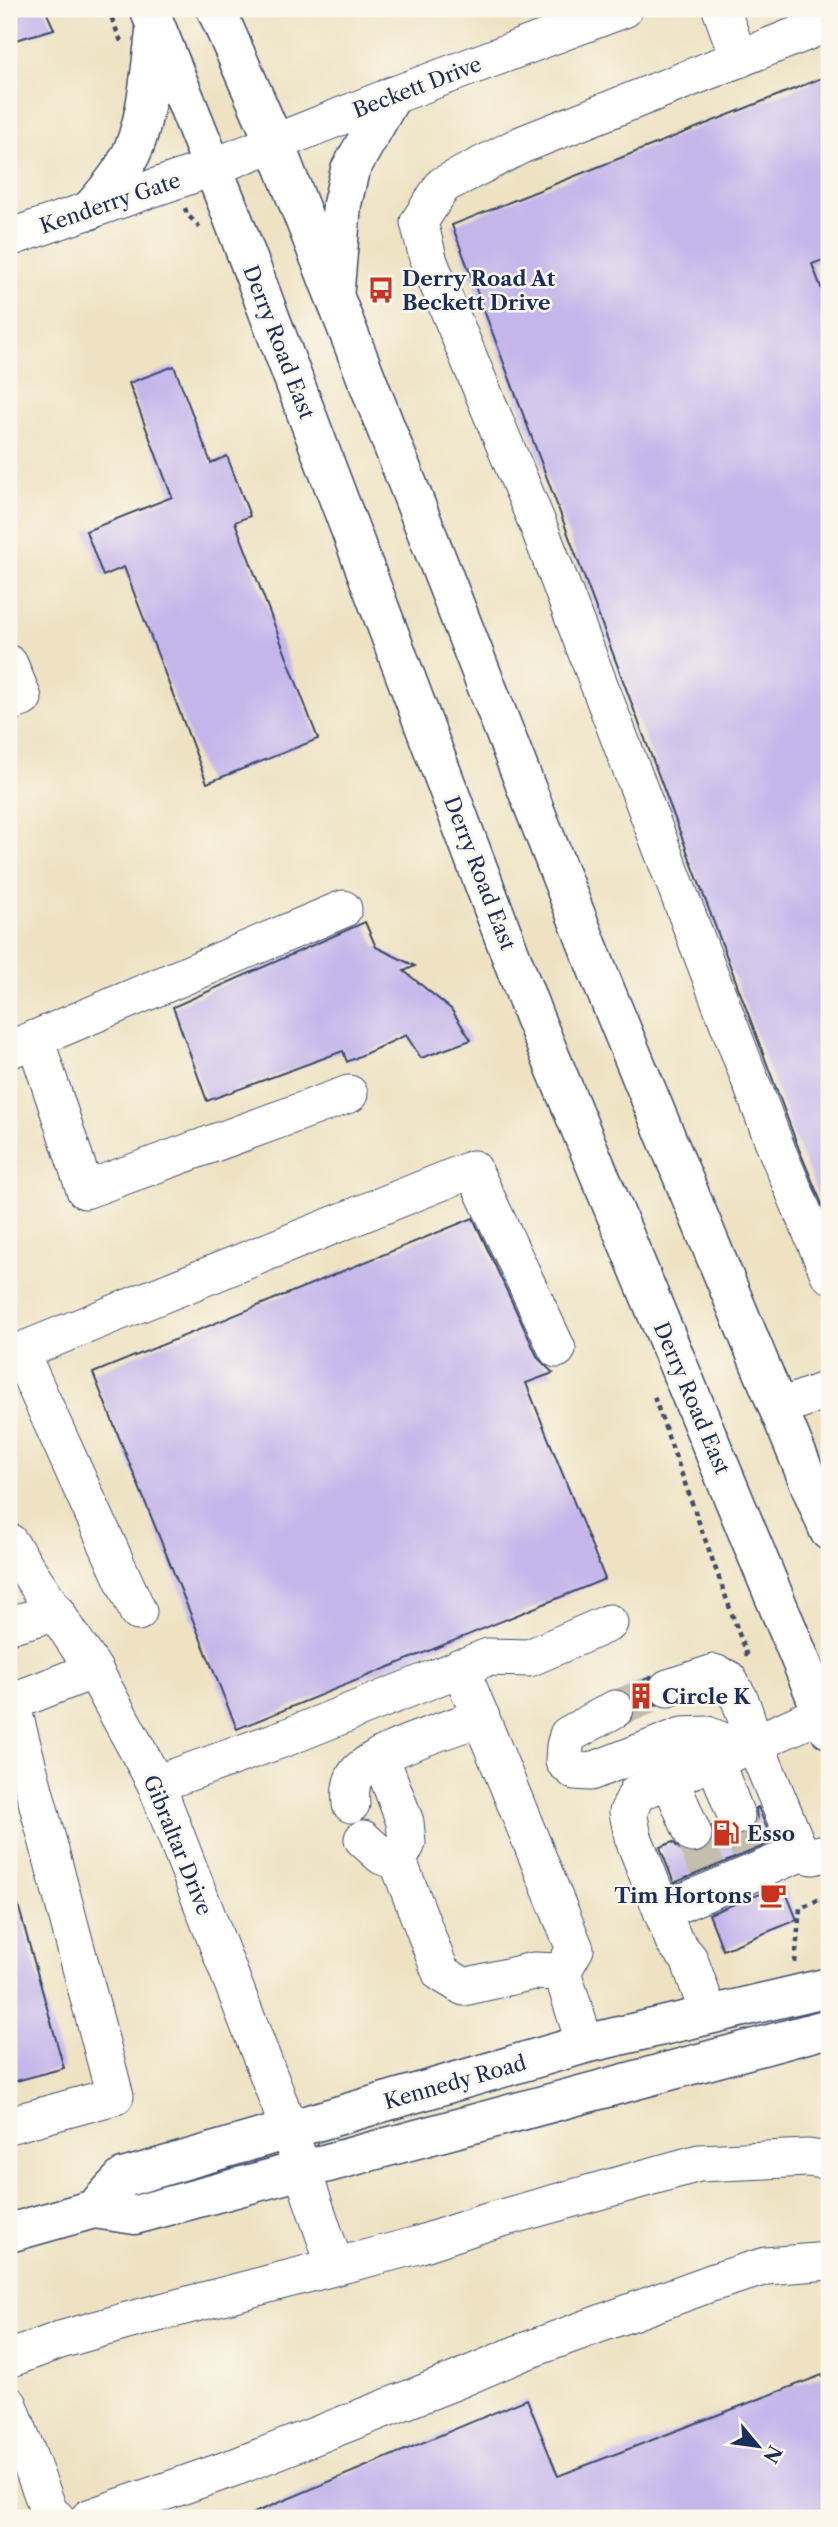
<svg xmlns="http://www.w3.org/2000/svg" width="838" height="2527" font-family="'Libre Caslon Text',serif">
<style>
.building{fill:#c4b6eb}
.lines{fill:none;stroke-linecap:round;stroke-linejoin:round}
.minor-tunnel{stroke:#c4beae;stroke-width:37;stroke-dasharray:37 18;stroke-linecap:butt}
.minor-casing{stroke:#3b4a6d;stroke-width:39}
.major-casing{stroke:#3b4a6d;stroke-width:41}
.path{stroke:#3b4a6d;stroke-width:4.5;stroke-dasharray:5 5;stroke-linecap:butt}
.minor{stroke:#fff;stroke-width:37}
.major{stroke:#fff;stroke-width:38}
.labels{text-anchor:middle;dominant-baseline:central;stroke-width:5;stroke-linejoin:round;paint-order:stroke}
.street-label{font-size:21px;fill:#1b2f5e;stroke:#fbf7ec}
.poi-label{font-size:21px;font-weight:bold;fill:#1b2f5e;stroke:#fbf7ec;text-anchor:start}
</style>
<rect width="100%" height="100%" fill="#fbf7ec"/>
<filter id="ink" filterUnits="userSpaceOnUse"><feTurbulence type="fractalNoise" baseFrequency=".0143" numOctaves="2"/><feDisplacementMap in="SourceGraphic" scale="14" xChannelSelector="R" yChannelSelector="G"/><feConvolveMatrix kernelMatrix="1 2 1 2 8 2 1 2 1" color-interpolation-filters="sRGB"/></filter>
<filter id="wash" filterUnits="userSpaceOnUse"><feTurbulence type="fractalNoise" baseFrequency=".00686" numOctaves="4" result="noise"/><feDisplacementMap in="SourceGraphic" scale="28" xChannelSelector="R" yChannelSelector="G"/><feGaussianBlur stdDeviation="1.57" result="paint"/><feColorMatrix in="noise" values="0 0 0 0 0 0 0 0 0 0 0 0 0 0 0 0 0 1.4 0 .05"/><feComposite in="paint" operator="in"/></filter>
<g filter="url(#wash)">
<rect width="100%" height="100%" fill="#eee2c2"/>
<g id="blocks">
<g class="building">
<polygon points="9,9 45,9 54,29 9,42"/>
<polygon points="829,75 829,258 812,264 829,308 829,1221 800,1152 452,225"/>
<polygon points="174,366 211,463 227,456 250,516 235,522 318,739 207,783 124,567 103,576 86,531 172,497 129,383"/>
<polygon points="365,922 376,947 415,966 404,971 451,1009 471,1040 421,1058 406,1035 347,1062 343,1051 207,1101 173,1007"/>
<polygon points="473,1218 538,1358 553,1373 526,1383 605,1579 237,1729 93,1373"/>
<polygon points="651,1677 647,1684 648,1694 657,1705 635,1714 633,1698 626,1691 620,1689"/>
<polygon points="758,1807 773,1842 674,1883 660,1847 673,1842 681,1851 691,1855 701,1854 710,1846 714,1836 712,1826 717,1824 722,1832 732,1837 744,1835 753,1829 757,1819 756,1808"/>
<polygon points="783,1885 797,1920 723,1950 709,1914"/>
<polygon points="15,1894 64,2068 9,2083 9,1895"/>
<polygon points="822,2375 829,2393 829,2518 242,2518 527,2399 558,2476"/>
</g>
</g>
</g>
<g filter="url(#ink)">
<use href="#blocks" fill-opacity="0" stroke="#3b4a6d" stroke-width="2"/>
<g class="lines">
<g class="minor-tunnel">
<polyline points="615,1709 668,1688"/>
<polyline points="736,1816 751,1854"/>
<polyline points="693,1834 708,1871"/>
</g>
<g class="minor-casing">
<g id="minor">
<polyline points="721,9 739,59"/>
<polyline points="829,26 821,26 521,145 443,185 419,222 429,262 540,530 778,1153 829,1274"/>
<polyline points="9,238 211,168 392,96 624,9"/>
<polyline points="9,664 23,698 9,703"/>
<polyline points="35,1039 85,1190 349,1094"/>
<polyline points="9,1050 343,909"/>
<polyline points="20,1352 138,1612"/>
<polyline points="9,1356 473,1169 557,1349"/>
<polyline points="778,1408 829,1389"/>
<polyline points="9,1542 94,1670 156,1784 280,2105 335,2266"/>
<polyline points="9,1625 57,1612"/>
<polyline points="460,1667 575,1949 562,1972 585,2044"/>
<polyline points="668,1688 714,1673 728,1679 740,1700 755,1744 800,1853 813,1856 829,1852"/>
<polyline points="9,1703 94,1670"/>
<polyline points="615,1709 568,1735 565,1746 564,1761 575,1771 590,1772 682,1736 707,1735 742,1749"/>
<polyline points="380,1756 405,1822 407,1843 398,1861"/>
<polyline points="715,1761 736,1816"/>
<polyline points="670,1780 693,1834"/>
<polyline points="156,1784 285,1738 488,1657 529,1658 609,1623"/>
<path d="M351,1804C350,1793 350,1782 357,1773C376,1750 451,1729 481,1717"/>
<polyline points="363,1839 382,1856 398,1861 441,1973 464,1987 533,1971 562,1972"/>
<polyline points="662,1911 800,1853"/>
<polyline points="709,2015 689,1959 674,1941 633,1837 628,1812 637,1793 742,1749 823,1713"/>
<polyline points="9,2125 115,2096 11,1703"/>
<polyline points="9,2359 60,2340 127,2321 418,2245 484,2223 699,2163 808,2158 829,2161"/>
<polyline points="9,2405 50,2514 56,2518"/>
<polyline points="89,2518 238,2466 455,2381 520,2353 711,2283 766,2266 829,2261"/>
</g>
</g>
<g class="major-casing">
<g id="major">
<polyline points="149,9 227,203 534,1017 829,1729"/>
<polyline points="216,9 275,144 602,982 829,1531"/>
<path d="M90,210C105,193 121,175 131,154C146,124 151,66 155,32"/>
<polyline points="335,288 342,204 350,170 392,96"/>
<polyline points="94,2209 123,2178 585,2044 829,1987"/>
<polyline points="9,2233 94,2209 135,2215 829,2028"/>
</g>
</g>
<g class="path">
<polyline points="108,9 122,44"/>
<polyline points="185,208 187,214 203,231"/>
<polyline points="654,1397 747,1656"/>
<polyline points="795,1963 800,1908 829,1895"/>
</g>
<use href="#minor" class="minor"/>
<use href="#major" class="major"/>
</g>
</g>
<defs>
<g id="bus-bare" transform="scale(2.1)"><path d="M-5-6H5V4H4V6H2V4H-2V6H-4V4H-5ZM-3.5-4V0h7V-4ZM-3.5 1.2v1.5H-2V1.2ZM2 1.2v1.5H3.5V1.2Z" fill="#c8321e" stroke="#fbf7ec" stroke-width="2.5" paint-order="stroke"/></g>
<g id="building-bare" transform="scale(2.1)"><path d="M-4-6H4V6H1V3H-1V6H-4ZM-2.5-4.3h1.7v1.8h-1.7ZM.8-4.3h1.7v1.8H.8ZM-2.5-1h1.7V.8h-1.7ZM.8-1h1.7V.8H.8Z" fill="#c8321e" stroke="#fbf7ec" stroke-width="2.5" paint-order="stroke"/></g>
<g id="fuel-bare" transform="scale(2.1)"><path d="M-5.5-6h7V0h2V4h1.3V-2.5L3-4.5l.8-.8L6-3V5H2.5V1h-1V6h-7ZM-4.2-4.7v3.2H.2V-4.7Z" fill="#c8321e" stroke="#fbf7ec" stroke-width="2.5" paint-order="stroke"/></g>
<g id="cafe-bare" transform="scale(2.1)"><path d="M-5.5-4.5H6V0H3Q3 3.5 0 3.5H-2.5Q-5.5 3.5-5.5 0ZM3-3.2v2h1.7v-2ZM-6 4.5H4V6H-6Z" fill="#c8321e" stroke="#fbf7ec" stroke-width="2.5" paint-order="stroke"/></g>
</defs>
<g fill-rule="evenodd">
<use href="#bus-bare" x="381" y="290"/>
<use href="#building-bare" x="641" y="1696"/>
<use href="#fuel-bare" x="726" y="1833"/>
<use href="#cafe-bare" x="773" y="1895"/>
</g>
<g class="labels">
<g class="street-label">
<text transform="translate(417 87) rotate(-21)">Beckett Drive</text>
<text transform="translate(110 203) rotate(-19)">Kenderry Gate</text>
<text transform="translate(279 342) rotate(69)">Derry Road East</text>
<text transform="translate(480 873) rotate(69)">Derry Road East</text>
<text transform="translate(692 1398) rotate(67)">Derry Road East</text>
<text transform="translate(178 1845) rotate(68)">Gibraltar Drive</text>
<text transform="translate(455 2082) rotate(-16)">Kennedy Road</text>
</g>
<g class="poi-label">
<text x="402" y="278">Derry Road At<tspan x="402" dy="24">Beckett Drive</tspan></text>
<text x="662" y="1696">Circle K</text>
<text x="747" y="1833">Esso</text>
<text x="752" y="1895" text-anchor="end">Tim Hortons</text>
</g>
</g>
<rect width="838" height="2527" fill="none" stroke="#fbf7ec" stroke-width="35"/>
<g transform="translate(758 2446) rotate(119)" stroke="#fbf7ec" stroke-width="5" paint-order="stroke">
<path d="M0-5L12 26L0 18L-12 26Z" fill="#1b2f5e"/>
<text y="-10" font-size="19" font-weight="bold" text-anchor="middle" fill="#1b2f5e">N</text>
</g>
</svg>
